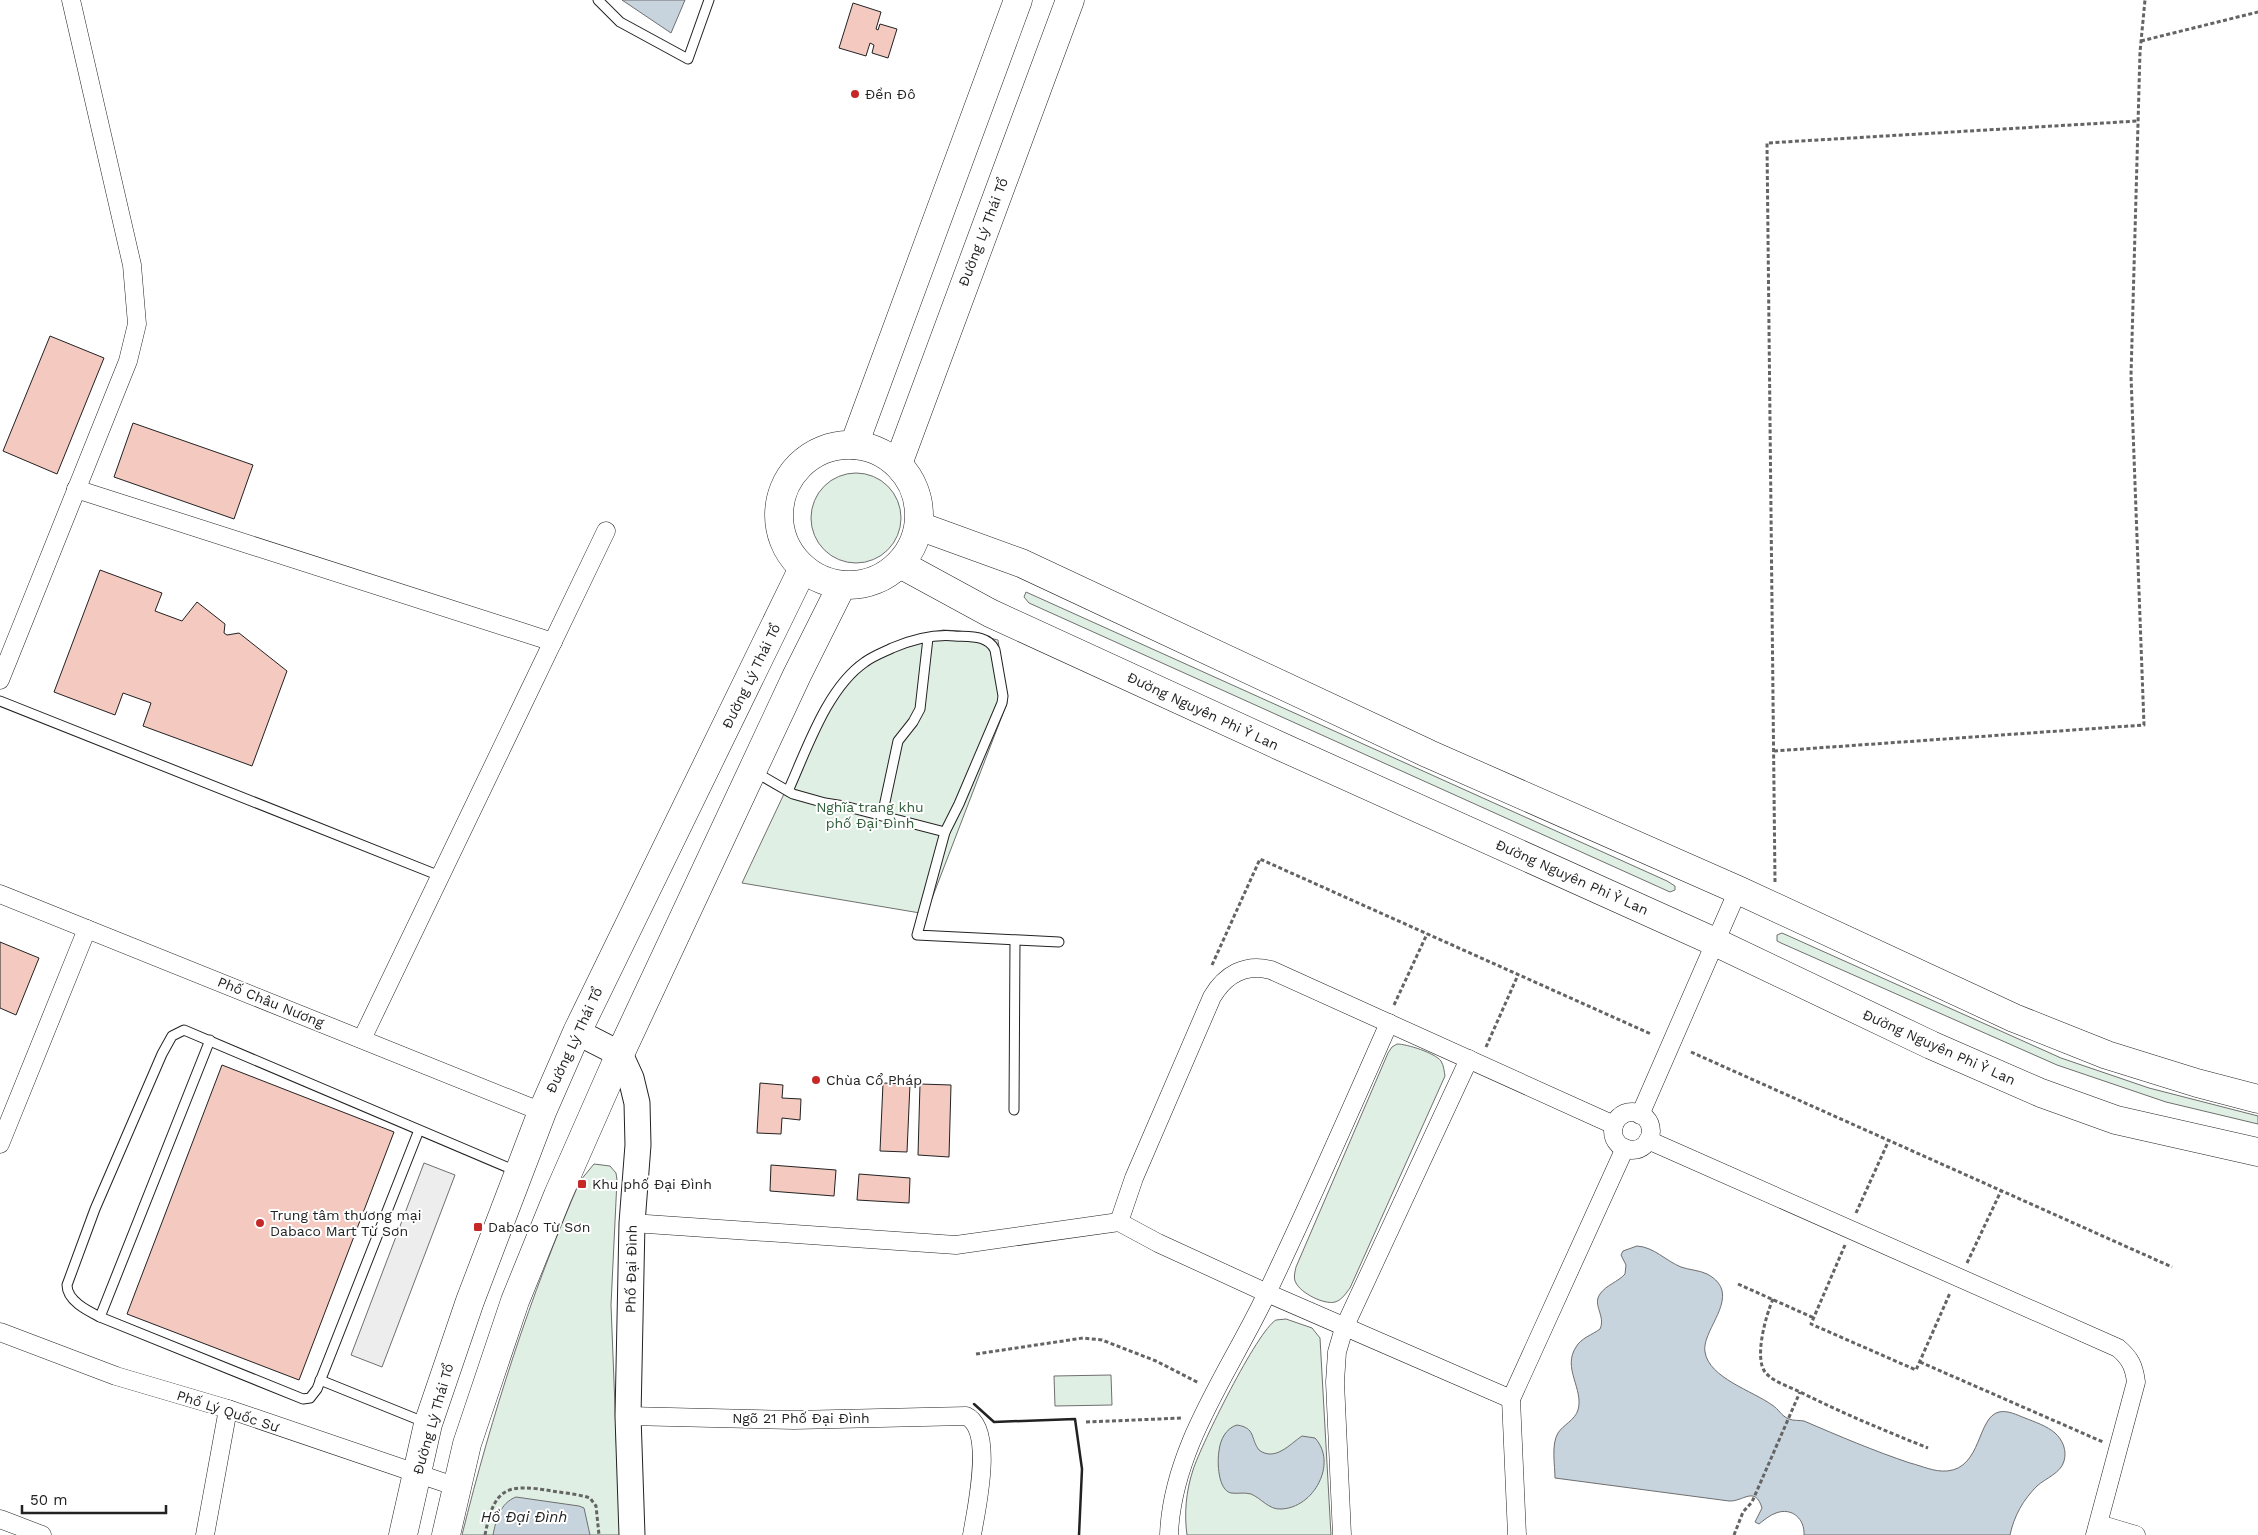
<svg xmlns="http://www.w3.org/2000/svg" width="2258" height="1535" font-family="'Work Sans',sans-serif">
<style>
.green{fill:#e0efe3;stroke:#6f6f6f}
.parking{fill:#ededed;stroke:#6f6f6f}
.water{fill:#c7d3dd;stroke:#6f6f6f}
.building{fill:#f3c9c0;stroke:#222}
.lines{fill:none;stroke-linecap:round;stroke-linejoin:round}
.lane-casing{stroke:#222;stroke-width:11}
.street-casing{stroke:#222;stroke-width:19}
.secondary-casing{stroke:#222;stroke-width:27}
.primary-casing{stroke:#222;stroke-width:29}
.path{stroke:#646464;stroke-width:3;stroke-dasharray:4 2.5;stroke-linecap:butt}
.lane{stroke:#fff;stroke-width:9}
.street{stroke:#fff;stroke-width:18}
.secondary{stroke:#fff;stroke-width:25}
.primary{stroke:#fff;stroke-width:28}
.wall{stroke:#222;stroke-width:2.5}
.poi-dot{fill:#c62828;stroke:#fff;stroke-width:2}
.labels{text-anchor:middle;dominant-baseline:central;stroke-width:4;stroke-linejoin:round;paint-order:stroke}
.poi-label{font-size:14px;fill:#222;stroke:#fff;text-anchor:start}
.street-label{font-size:14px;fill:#222;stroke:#fff}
.park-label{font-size:14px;fill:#2f5e38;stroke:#fff}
.water-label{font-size:15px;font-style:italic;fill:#222;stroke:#fff}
</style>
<rect width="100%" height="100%" fill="#fff"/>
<g class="green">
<circle cx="856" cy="518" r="45"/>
<polygon points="1026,592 1667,881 1675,886 1675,890 1670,892 1029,603 1024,597"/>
<path d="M943,630L960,631L998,640L1007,703L926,914L742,883L833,690C866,649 893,641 943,630Z"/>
<polygon points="1782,933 2061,1058 2149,1088 2258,1116 2258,1124 2166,1102 2057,1065 1781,943 1777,941 1777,935"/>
<path d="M1397,1044C1407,1044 1435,1053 1441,1061C1444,1066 1444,1071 1445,1076L1350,1288C1346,1293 1342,1300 1335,1302C1324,1305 1301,1293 1296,1283C1293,1278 1295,1272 1296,1267L1388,1053L1392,1047Z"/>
<path d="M594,1164L610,1166L616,1173L617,1180L611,1305L620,1535H462C492,1414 530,1296 580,1181Z"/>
<path d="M1286,1319L1312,1328L1320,1338L1331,1535H1187C1184,1514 1186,1491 1193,1470C1201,1445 1257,1331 1276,1320Z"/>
<polygon points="1111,1375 1112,1405 1055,1406 1054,1376"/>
</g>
<polygon class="parking" points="424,1163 455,1175 382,1367 351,1355"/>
<g class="water">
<polygon points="622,0 685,0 671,33"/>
<path d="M1637,1246C1654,1247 1666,1261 1681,1267C1689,1270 1699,1270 1707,1274C1745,1294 1701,1329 1705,1352C1709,1378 1753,1391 1772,1405C1779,1409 1781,1416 1789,1419C1794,1421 1799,1420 1804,1421C1839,1436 1874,1451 1910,1463C1922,1466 1934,1472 1947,1471C1982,1468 1977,1417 1999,1412C2008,1410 2017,1415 2025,1418C2035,1422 2047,1426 2055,1433C2063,1440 2067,1451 2064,1461C2061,1473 2046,1478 2037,1486C2023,1500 2014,1516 2010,1535H1804C1805,1519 1792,1507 1776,1513C1770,1515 1764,1520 1759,1524L1755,1522L1762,1508C1755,1485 1743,1502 1729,1501L1555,1478C1555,1466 1551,1444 1558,1433C1563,1425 1575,1420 1578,1410C1584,1389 1562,1368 1576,1347C1581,1338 1592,1335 1600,1329C1606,1316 1592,1305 1600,1294C1606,1285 1618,1282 1625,1274L1626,1265L1621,1255L1623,1251Z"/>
<path d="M1237,1425C1256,1428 1250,1438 1259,1450C1275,1462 1290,1444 1302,1436L1315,1438C1338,1463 1314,1508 1281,1509C1269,1510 1261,1498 1251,1494C1244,1492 1238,1494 1231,1493C1218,1490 1217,1462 1219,1451C1220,1440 1226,1428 1237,1425Z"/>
<path d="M516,1497L579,1506L584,1508L590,1535H493C496,1520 500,1503 516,1497Z"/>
</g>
<g class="building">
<polygon points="853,3 881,12 876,29 878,30 880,24 897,29 888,58 872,53 874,45 870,43 866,56 839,48"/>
<polygon points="50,336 104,358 57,474 3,451"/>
<polygon points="133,423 253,465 234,519 114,477"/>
<polygon points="100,570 162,593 155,611 182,621 197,602 225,624 224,633 227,635 239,633 287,671 252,766 143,726 151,703 123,693 115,715 54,692"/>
<polygon points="0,942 39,958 16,1015 0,1008"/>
<polygon points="222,1065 394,1132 299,1380 127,1314"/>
<polygon points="760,1083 783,1085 782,1098 801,1099 800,1120 782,1118 781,1134 757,1133"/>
<polygon points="883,1083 910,1084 907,1152 880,1151"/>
<polygon points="920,1084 951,1085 949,1157 918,1155"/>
<polygon points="771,1165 836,1170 834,1196 770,1191"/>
<polygon points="859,1174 910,1178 909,1203 857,1200"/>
</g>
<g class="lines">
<g class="lane-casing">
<g id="lane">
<polyline points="598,0 620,22 688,59 709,0"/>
<polyline points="0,701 440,876"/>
<polyline points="755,772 793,794 825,803 844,806 945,832 917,935 1059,942"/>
<path d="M788,791C807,749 827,688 865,662C873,656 884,652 892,648C911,640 935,634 955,636C970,637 988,635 995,650L1003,696L1002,703L959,804L945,832"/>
<polyline points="882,816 898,741 913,722 920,709 928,638"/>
<polyline points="1014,1110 1015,940"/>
<path d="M419,1130L317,1389L310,1398L303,1399L100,1317C88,1311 67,1301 67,1285L95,1209L162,1054L172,1036L184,1030L516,1171"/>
<polyline points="100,1317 210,1040"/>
<polyline points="320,1380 424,1422"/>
</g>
</g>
<g class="street-casing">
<g id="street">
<polyline points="76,489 553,642"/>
<polyline points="0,680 128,361 137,324 132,265 71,0"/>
<polyline points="0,894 542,1112"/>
<polyline points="362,1039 606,531"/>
<circle cx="1632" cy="1131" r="19"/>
<polyline points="1640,1115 1738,890"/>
<path d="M1648,1140L2118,1348C2130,1358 2134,1366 2136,1382L2095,1535"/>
<polyline points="0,1144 87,929"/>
<path d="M1119,1222L1134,1178L1212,997C1225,975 1245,963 1271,970L1614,1125"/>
<polyline points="632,1223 956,1245 1119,1222 1158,1243 1267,1293 1511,1399"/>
<polyline points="0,1332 116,1376 228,1409 457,1487"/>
<path d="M628,1416L794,1420L966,1416C995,1429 976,1510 972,1535"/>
<polyline points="0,1519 42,1535"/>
<polyline points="2099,1524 2136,1535"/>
<polyline points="205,1535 228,1409"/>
<path d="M1169,1535C1172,1448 1230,1371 1266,1295C1309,1205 1349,1114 1389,1023"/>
<polyline points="1342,1535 1335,1382 1337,1352 1344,1328 1469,1059"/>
<polyline points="1517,1535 1511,1399 1625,1148"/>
</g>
</g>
<g class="secondary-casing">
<polyline id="secondary" points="577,1032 620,1054 631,1078 637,1103 638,1145 632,1223 628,1416 632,1535"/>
</g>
<g class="primary-casing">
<g id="primary">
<circle cx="849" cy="515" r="70"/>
<polyline points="854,445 1018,0"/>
<polyline points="898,464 1070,0"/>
<polyline points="919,526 1021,563 1429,754 1738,890 2014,1018 2107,1055 2197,1083 2258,1099"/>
<polyline points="900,564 990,613 1282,747 1715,942 1931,1045 2041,1093 2116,1120 2258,1152"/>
<polyline points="403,1535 428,1424 470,1301 542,1112 577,1032 803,568"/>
<polyline points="446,1535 467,1444 515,1301 558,1195 620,1054 797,675 842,585"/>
</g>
</g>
<g class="path">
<polyline points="2141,41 2258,12"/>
<polyline points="1774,751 2144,725 2131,376 2140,52 2145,0"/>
<polyline points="1775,882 1767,143 2138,121"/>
<polyline points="1212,965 1260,859 1651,1034"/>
<polyline points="1394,1005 1427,934"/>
<polyline points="1486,1047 1518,975"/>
<polyline points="1691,1052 2172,1267"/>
<polyline points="1856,1213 1889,1140"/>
<polyline points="1845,1245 1811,1324 1916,1370 1950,1293"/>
<polyline points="1967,1263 2001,1191"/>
<polyline points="1738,1284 1814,1318"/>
<path d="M1773,1299C1766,1315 1754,1357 1765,1372C1773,1382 1788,1386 1798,1391C1842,1413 1883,1430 1928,1448"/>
<polyline points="976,1354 1083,1338 1102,1340 1156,1361 1199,1383"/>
<polyline points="1920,1362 2103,1442"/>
<polyline points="1086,1422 1183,1418"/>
<path d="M485,1535C494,1488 506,1483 552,1491C564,1493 578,1494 590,1498L596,1506L599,1535"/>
<polyline points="1734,1535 1743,1512 1752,1502 1800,1392"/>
</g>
<use href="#lane" class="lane"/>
<use href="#street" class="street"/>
<use href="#secondary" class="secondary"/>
<use href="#primary" class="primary"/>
<polyline class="wall" points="974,1404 994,1422 1075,1419 1082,1469 1079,1535"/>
</g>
<g class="poi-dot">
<circle cx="855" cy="94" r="5"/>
<circle cx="816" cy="1080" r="5"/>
<rect x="577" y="1179" width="10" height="10" rx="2.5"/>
<circle cx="260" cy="1223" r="5"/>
<rect x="473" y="1222" width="10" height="10" rx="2.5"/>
</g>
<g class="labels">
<g class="poi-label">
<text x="865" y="94">Đền Đô</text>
<text x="826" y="1080">Chùa Cổ Pháp</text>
<text x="592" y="1184">Khu phố Đại Đình</text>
<text x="270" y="1215">Trung tâm thương mại<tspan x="270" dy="16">Dabaco Mart Từ Sơn</tspan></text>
<text x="488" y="1227">Dabaco Từ Sơn</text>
</g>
<g class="street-label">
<text transform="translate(983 232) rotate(-69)">Đường Lý Thái Tổ</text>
<text transform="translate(751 676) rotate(-64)">Đường Lý Thái Tổ</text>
<text transform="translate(1203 711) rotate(25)">Đường Nguyên Phi Ỷ Lan</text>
<text transform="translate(1572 877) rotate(24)">Đường Nguyên Phi Ỷ Lan</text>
<text transform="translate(271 1002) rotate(22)">Phố Châu Nương</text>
<text transform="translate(574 1040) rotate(-65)">Đường Lý Thái Tổ</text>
<text transform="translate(1939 1047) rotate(24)">Đường Nguyên Phi Ỷ Lan</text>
<text transform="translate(631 1269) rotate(-89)">Phố Đại Đình</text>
<text transform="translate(228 1411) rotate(18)">Phố Lý Quốc Sư</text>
<text x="801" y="1418">Ngõ 21 Phố Đại Đình</text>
<text transform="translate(433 1419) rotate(-74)">Đường Lý Thái Tổ</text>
</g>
<g class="park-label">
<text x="870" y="807">Nghĩa trang khu<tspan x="870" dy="16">phố Đại Đình</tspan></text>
</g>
<g class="water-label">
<text x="524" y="1517">Hồ Đại Đình</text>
</g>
</g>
<path d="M22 1505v8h144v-8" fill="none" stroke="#222222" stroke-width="2.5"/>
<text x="30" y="1505" font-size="15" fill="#222222" stroke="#ffffff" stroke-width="4" paint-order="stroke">50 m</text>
</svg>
